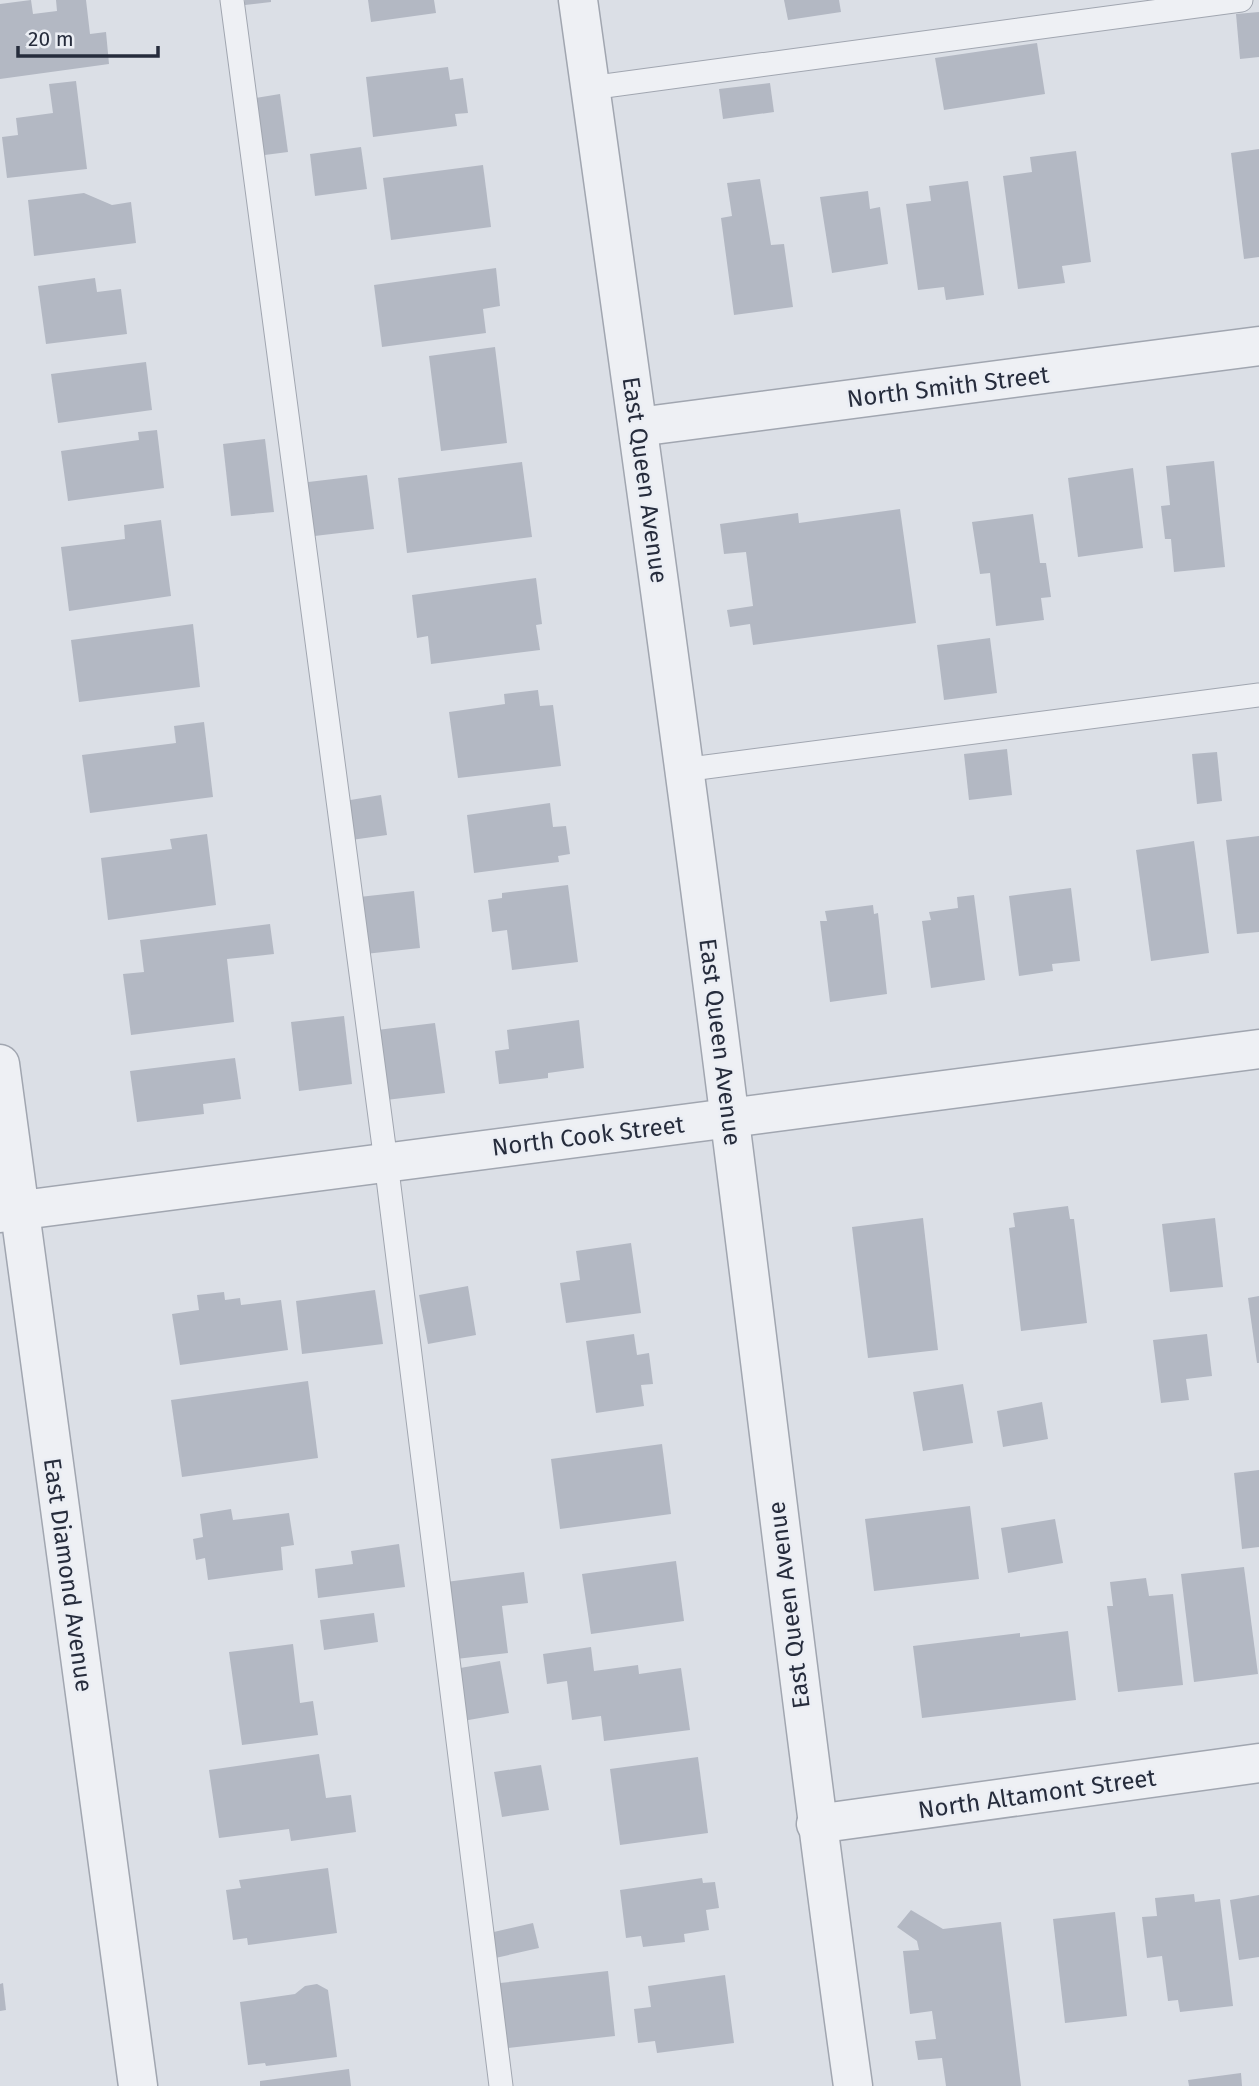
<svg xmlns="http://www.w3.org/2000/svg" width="1259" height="2086" font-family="'Fira Sans',sans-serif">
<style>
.building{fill:#b3b8c3}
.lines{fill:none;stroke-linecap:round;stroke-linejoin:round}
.service-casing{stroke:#a1a6b0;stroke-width:25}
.minor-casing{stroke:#a1a6b0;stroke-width:41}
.service{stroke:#eef0f4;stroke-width:23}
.minor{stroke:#eef0f4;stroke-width:38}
.labels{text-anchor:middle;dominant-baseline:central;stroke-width:5;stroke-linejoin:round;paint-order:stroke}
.street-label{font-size:24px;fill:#262c3c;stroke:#ebeef4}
</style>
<rect width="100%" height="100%" fill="#dbdfe6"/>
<g class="building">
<polygon points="31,0 33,14 57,11 56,0 86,0 90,34 106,32 109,64 0,79 0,4"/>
<polygon points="245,0 271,0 271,2 245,5"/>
<polygon points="368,0 434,0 436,13 371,22"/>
<polygon points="784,0 839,0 841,12 788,20"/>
<polygon points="1259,12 1259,57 1240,59 1236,14"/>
<polygon points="1037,43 1045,94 944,110 935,58"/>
<polygon points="448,67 450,80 463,78 468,113 455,114 457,126 373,137 366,77"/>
<polygon points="76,81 87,169 7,178 2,137 18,135 16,118 53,113 49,84"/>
<polygon points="770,83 774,112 723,119 719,89"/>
<polygon points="280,94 288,152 257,156 250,99"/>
<polygon points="361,147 367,189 315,196 310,154"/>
<polygon points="1259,149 1259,257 1244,259 1231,153"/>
<polygon points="1076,151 1091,262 1062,266 1065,283 1018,289 1003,176 1032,172 1030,157"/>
<polygon points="483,165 491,227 391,240 383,178"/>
<polygon points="760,179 771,245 784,244 793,307 734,315 721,218 732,216 727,183"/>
<polygon points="968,181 984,295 946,300 944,287 918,290 906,204 931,201 929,186"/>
<polygon points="868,191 870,209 880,207 888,264 832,273 820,197"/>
<polygon points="84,193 112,205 131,202 136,243 34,256 28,200"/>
<polygon points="496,268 500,306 483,309 486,333 382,347 374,285"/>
<polygon points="95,278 97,292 121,289 127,334 46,344 38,286"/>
<polygon points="495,347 507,443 441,451 429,356"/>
<polygon points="146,362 152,410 58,423 51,374"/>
<polygon points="157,430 164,488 68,501 61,451 139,440 138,432"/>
<polygon points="265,439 274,512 231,516 223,444"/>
<polygon points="1214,461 1225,567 1174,572 1171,539 1165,539 1161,506 1170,505 1166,466"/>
<polygon points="522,462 532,537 407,553 398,478"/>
<polygon points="1133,468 1143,548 1078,557 1068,478"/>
<polygon points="367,475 374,529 306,537 300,483"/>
<polygon points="900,509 916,623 753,645 750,624 730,627 727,610 753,606 746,552 724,554 720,524 798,513 799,523"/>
<polygon points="1033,514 1040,563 1046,563 1051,597 1041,598 1044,620 996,626 990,573 980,574 972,522"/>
<polygon points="161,520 171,596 69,611 61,547 125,539 124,525"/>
<polygon points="536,578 542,624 536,625 540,650 431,664 428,636 417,638 412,595"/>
<polygon points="193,624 200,687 79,702 71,640"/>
<polygon points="990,638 997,693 944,700 937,645"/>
<polygon points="538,690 540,706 553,705 561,766 458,778 449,712 505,704 504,694"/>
<polygon points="204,722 213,797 90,813 82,755 176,743 174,726"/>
<polygon points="1007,749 1012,795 969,800 964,754"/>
<polygon points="1217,752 1222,801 1197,804 1192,754"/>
<polygon points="381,795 387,835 344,841 338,802"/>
<polygon points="550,803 553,827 566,826 570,854 558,856 559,862 474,873 467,815"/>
<polygon points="207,834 216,905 108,920 101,858 172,849 170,839"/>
<polygon points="1259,836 1259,932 1237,934 1226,840"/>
<polygon points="1194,841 1209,953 1151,961 1136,850"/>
<polygon points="568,885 578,962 512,970 507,930 492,932 488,900 502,898 502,893"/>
<polygon points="1071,888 1080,961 1052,964 1053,971 1019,976 1009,896"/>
<polygon points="414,891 420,948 365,954 359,897"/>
<polygon points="974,895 985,980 931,988 922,921 931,920 929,912 958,908 957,897"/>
<polygon points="873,905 874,914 878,913 887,994 830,1002 820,921 827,921 825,911"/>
<polygon points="270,924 274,954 227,959 234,1022 131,1035 123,974 144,972 140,940"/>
<polygon points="344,1016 352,1084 299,1091 291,1022"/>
<polygon points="579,1020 584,1068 548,1073 548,1078 499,1084 495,1051 509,1049 507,1030"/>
<polygon points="435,1023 445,1093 386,1100 377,1030"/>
<polygon points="235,1058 241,1099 203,1104 204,1114 137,1122 130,1071"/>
<polygon points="1068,1206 1070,1219 1074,1219 1087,1323 1021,1331 1009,1228 1015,1227 1013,1213"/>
<polygon points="923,1218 938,1350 868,1358 852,1227"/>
<polygon points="1215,1218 1223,1287 1170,1292 1162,1224"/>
<polygon points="631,1243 641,1313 566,1323 560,1283 580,1280 576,1251"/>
<polygon points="468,1286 476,1335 428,1344 419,1295"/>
<polygon points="375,1290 383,1344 302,1354 296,1301"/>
<polygon points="224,1292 225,1300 240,1298 241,1305 281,1300 288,1350 180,1365 172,1314 199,1310 197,1295"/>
<polygon points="1259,1296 1259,1363 1257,1363 1248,1298"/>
<polygon points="634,1334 637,1355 649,1353 653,1384 641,1385 644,1406 596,1413 586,1341"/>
<polygon points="1207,1334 1212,1376 1186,1379 1189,1400 1161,1403 1153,1340"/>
<polygon points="308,1381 318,1458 182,1477 171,1400"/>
<polygon points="963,1384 973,1443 923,1451 913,1392"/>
<polygon points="1042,1402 1048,1439 1003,1447 997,1411"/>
<polygon points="662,1444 671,1514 560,1529 551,1459"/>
<polygon points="1259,1470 1259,1547 1242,1549 1234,1473"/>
<polygon points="970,1506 979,1579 874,1591 865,1519"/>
<polygon points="231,1509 233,1520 289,1513 294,1545 281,1547 283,1570 208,1580 205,1558 196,1560 193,1539 203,1537 200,1514"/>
<polygon points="1055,1519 1063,1563 1008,1573 1001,1528"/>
<polygon points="399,1544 405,1587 318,1598 315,1569 353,1564 351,1551"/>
<polygon points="676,1561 684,1621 591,1634 582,1574"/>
<polygon points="1244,1567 1258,1674 1194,1682 1181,1574"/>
<polygon points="524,1572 528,1603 502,1606 508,1653 456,1659 446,1582"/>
<polygon points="1146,1578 1149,1596 1173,1594 1183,1685 1118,1692 1107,1606 1113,1606 1110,1582"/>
<polygon points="374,1613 378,1642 324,1650 320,1620"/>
<polygon points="1068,1631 1076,1700 922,1718 913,1646 1020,1633 1020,1637"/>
<polygon points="293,1644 300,1703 313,1701 318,1735 242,1745 229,1652"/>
<polygon points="591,1647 594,1671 638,1665 639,1674 681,1668 690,1730 604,1741 601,1716 572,1720 567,1681 547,1684 543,1654"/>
<polygon points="500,1661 509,1713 457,1722 449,1670"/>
<polygon points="319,1754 326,1798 351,1795 356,1832 291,1841 289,1829 219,1838 209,1770"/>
<polygon points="698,1757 708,1833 620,1845 610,1769"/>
<polygon points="541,1765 549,1810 502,1817 494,1772"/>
<polygon points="328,1868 337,1933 248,1945 247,1938 233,1940 226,1890 241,1888 239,1880"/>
<polygon points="702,1878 703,1883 715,1882 719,1908 706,1910 709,1930 684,1934 685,1942 643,1947 641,1936 626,1938 620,1890"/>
<polygon points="1194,1894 1195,1902 1220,1899 1233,2006 1180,2012 1178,2000 1168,2001 1162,1956 1147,1958 1142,1917 1157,1916 1155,1898"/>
<polygon points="1259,1895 1259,1957 1239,1960 1230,1900"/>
<polygon points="911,1910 943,1929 1001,1922 1021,2086 946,2086 942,2058 918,2060 915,2041 936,2039 932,2011 910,2014 903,1951 919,1950 917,1941 897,1927"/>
<polygon points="1115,1912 1127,2016 1065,2023 1053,1919"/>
<polygon points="533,1923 539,1948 491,1959 485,1934"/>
<polygon points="608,1971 615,2036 507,2048 500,1983"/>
<polygon points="725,1975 734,2043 657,2053 655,2041 638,2043 634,2009 651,2007 648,1986"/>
<polygon points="3,1983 6,2010 0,2011 0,1984"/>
<polygon points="317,1984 328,1990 337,2057 266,2066 265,2063 248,2065 240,2002 295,1994 305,1986"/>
<polygon points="349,2069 351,2086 260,2086 260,2081"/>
<polygon points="1241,2073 1242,2086 1189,2086 1188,2080"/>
</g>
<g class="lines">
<g class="service-casing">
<g id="service">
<polyline points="232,0 386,1162 501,2086"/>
<polyline points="590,88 1241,0"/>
<polyline points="683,770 1259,695"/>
</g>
</g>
<g class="minor-casing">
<g id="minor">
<path d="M578,0C630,373 683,747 730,1121C771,1443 808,1765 853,2086"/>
<polyline points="638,427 1259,346"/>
<polyline points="0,1064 138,2086"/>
<polyline points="0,1213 1259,1049"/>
<polyline points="816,1824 1259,1763"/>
</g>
</g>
<use href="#service" class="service"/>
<use href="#minor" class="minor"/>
</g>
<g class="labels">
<g class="street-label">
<text transform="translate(948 387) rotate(-7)">North Smith Street</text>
<text transform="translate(645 480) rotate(82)">East Queen Avenue</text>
<text transform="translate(720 1042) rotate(83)">East Queen Avenue</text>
<text transform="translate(588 1136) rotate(-7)">North Cook Street</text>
<text transform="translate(68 1575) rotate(82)">East Diamond Avenue</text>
<text transform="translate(789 1605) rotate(-97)">East Queen Avenue</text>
<text transform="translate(1037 1794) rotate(-8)">North Altamont Street</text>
</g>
</g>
<path d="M18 46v10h140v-10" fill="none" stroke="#262c3c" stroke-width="3.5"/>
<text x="28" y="46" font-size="21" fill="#262c3c" stroke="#ebeef4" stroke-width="5" paint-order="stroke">20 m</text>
</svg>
